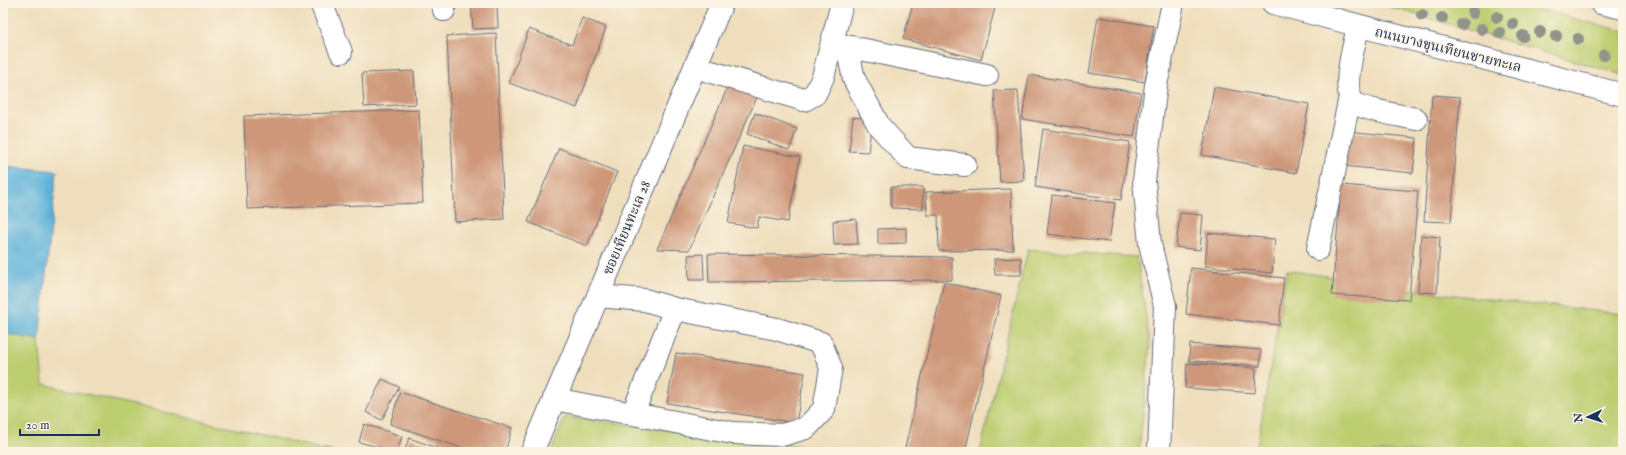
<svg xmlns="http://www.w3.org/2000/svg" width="1626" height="455" font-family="'IM FELL English','Noto Serif Thai',serif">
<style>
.green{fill:#bdce71;stroke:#6c7e68}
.water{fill:#5eb3da;stroke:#3c719c}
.building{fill:#ce9779}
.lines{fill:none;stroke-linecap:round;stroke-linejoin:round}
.minor-casing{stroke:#656c7f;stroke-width:24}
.major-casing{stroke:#656c7f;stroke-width:24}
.minor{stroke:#fff;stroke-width:22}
.major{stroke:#fff;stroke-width:22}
.tree{fill:#91948b}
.labels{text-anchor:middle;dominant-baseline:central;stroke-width:3;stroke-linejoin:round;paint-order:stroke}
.street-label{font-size:14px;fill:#1b2f5e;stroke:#fcf5e5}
</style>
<rect width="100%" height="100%" fill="#fcf5e5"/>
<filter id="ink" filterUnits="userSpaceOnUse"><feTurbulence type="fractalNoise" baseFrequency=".025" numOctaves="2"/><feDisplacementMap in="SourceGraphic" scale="8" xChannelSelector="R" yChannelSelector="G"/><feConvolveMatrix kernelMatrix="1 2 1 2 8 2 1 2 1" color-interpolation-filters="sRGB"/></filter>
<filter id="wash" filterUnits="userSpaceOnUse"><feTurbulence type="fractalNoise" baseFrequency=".012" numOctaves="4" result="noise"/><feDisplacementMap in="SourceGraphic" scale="16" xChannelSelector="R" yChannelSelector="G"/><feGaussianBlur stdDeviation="0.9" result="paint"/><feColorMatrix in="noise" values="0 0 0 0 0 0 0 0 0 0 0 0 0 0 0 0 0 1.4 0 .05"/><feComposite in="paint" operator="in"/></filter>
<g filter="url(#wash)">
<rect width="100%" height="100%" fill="#efdebc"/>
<g class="green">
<polygon points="1376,3 1513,3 1623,31 1623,75"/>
<polygon points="1028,249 1137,257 1150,345 1139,452 980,452"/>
<polygon points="1287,270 1437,293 1623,314 1623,452 1256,452"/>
<polygon points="3,333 39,340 43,384 335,452 3,452"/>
<polygon points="565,417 849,452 551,452"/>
</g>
<polygon class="water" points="3,166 57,171 39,340 3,333"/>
<g id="blocks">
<g class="building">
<polygon points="471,3 497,3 498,28 473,29"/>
<polygon points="913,3 977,3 995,8 981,60 903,39"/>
<polygon points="1098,17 1154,26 1145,82 1089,73"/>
<polygon points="582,18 606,27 577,108 509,83 529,29 572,45"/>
<polygon points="496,33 504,219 455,222 447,36"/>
<polygon points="414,71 416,104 364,107 362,73"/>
<polygon points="1029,75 1141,93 1134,137 1022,119"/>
<polygon points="730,82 758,95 689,250 657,249"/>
<polygon points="1214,87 1309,104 1296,173 1202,155"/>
<polygon points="1018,90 1024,181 1000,182 994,91"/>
<polygon points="1432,95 1460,97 1451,222 1424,221"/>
<polygon points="419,110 423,203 247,209 244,116"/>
<polygon points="755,113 797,129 789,150 747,134"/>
<polygon points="853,117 872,119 868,152 849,151"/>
<polygon points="1043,129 1130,142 1121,200 1035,187"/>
<polygon points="1347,131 1417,138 1413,173 1343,166"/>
<polygon points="743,146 800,157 788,222 759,217 757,228 728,223"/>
<polygon points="559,148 617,172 587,246 528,222"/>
<polygon points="1341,185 1418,191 1409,300 1332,295"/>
<polygon points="891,187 923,187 923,209 891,208"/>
<polygon points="1011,189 1013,250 939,251 938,215 927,215 926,192"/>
<polygon points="1052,195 1115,203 1109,242 1047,234"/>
<polygon points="1180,213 1203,215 1200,250 1176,247"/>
<polygon points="856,219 858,244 834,245 833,221"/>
<polygon points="906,228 906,243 878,244 878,229"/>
<polygon points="1208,233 1275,239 1272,273 1205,266"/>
<polygon points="1421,235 1440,237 1437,293 1418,292"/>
<polygon points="703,254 704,280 689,280 688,255"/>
<polygon points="708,254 952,257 952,280 709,282"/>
<polygon points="1021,258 1021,275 995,275 994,259"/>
<polygon points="1191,268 1284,278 1279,325 1186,314"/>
<polygon points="944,282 1001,296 965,452 904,452"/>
<polygon points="1190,344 1261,350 1260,366 1189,361"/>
<polygon points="676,353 805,373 796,423 667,403"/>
<polygon points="1187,363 1256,368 1255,393 1185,388"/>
<polygon points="382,379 399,387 382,420 366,412"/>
<polygon points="400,392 512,428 505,452 474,452 390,424"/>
<polygon points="364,424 402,436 397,452 359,442"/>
<polygon points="409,438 449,452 404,452"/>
</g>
</g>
</g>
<g filter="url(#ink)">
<use href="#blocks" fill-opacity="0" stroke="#656c7f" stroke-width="1"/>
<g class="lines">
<g class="minor-casing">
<g id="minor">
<polyline points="321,3 341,52"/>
<polyline points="444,10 444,3"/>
<path d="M1358,27C1355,43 1339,93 1356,104C1366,110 1403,116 1416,119"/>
<polyline points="836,44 987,75"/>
<polyline points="847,47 854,79 879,126 908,158 965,165"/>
<polyline points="695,67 804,100 815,94 823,77 842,3"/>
<polyline points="1318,249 1350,97"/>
<polyline points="554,399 733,433 782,435 806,428 824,409 831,368 821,343 777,329 675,309 645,300 598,296"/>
<polyline points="633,413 675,309"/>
<polyline points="532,452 722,3"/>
<polyline points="1159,452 1165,306 1150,244 1144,181 1156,85 1173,3"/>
</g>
</g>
<g class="major-casing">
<g id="major">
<polyline points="1273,3 1623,95"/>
<polyline points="1601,3 1623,8"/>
</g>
</g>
<use href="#minor" class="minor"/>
<use href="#major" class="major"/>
</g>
<g class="tree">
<circle cx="1473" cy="13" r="6"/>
<circle cx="1422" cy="15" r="6"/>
<circle cx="1497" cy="17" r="6"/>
<circle cx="1442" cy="18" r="6"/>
<circle cx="1462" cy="24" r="6"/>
<circle cx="1513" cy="24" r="6"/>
<circle cx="1482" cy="29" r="6"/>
<circle cx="1540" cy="32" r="6"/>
<circle cx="1500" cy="33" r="6"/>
<circle cx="1523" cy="36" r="6"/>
<circle cx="1556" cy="36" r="6"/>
<circle cx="1578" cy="39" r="6"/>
<circle cx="1604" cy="55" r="6"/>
</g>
</g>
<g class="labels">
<g class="street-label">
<text transform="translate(1448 50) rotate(14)">ถนนบางขุนเทียนชายทะเล</text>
<text transform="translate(627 228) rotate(-67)">ซอยเทียนทะเล 28</text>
</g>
</g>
<rect width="1626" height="455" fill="none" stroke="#fcf5e5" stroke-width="16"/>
<g transform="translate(1588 417) rotate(266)" stroke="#fcf5e5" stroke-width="3" paint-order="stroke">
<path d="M0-3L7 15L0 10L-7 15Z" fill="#1b2f5e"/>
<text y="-6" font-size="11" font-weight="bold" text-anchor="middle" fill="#1b2f5e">N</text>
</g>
<path d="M20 429v6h79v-6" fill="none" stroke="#1b2f5e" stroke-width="2"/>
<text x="26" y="429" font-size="12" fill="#1b2f5e" stroke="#fcf5e5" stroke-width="3" paint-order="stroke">20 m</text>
</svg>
